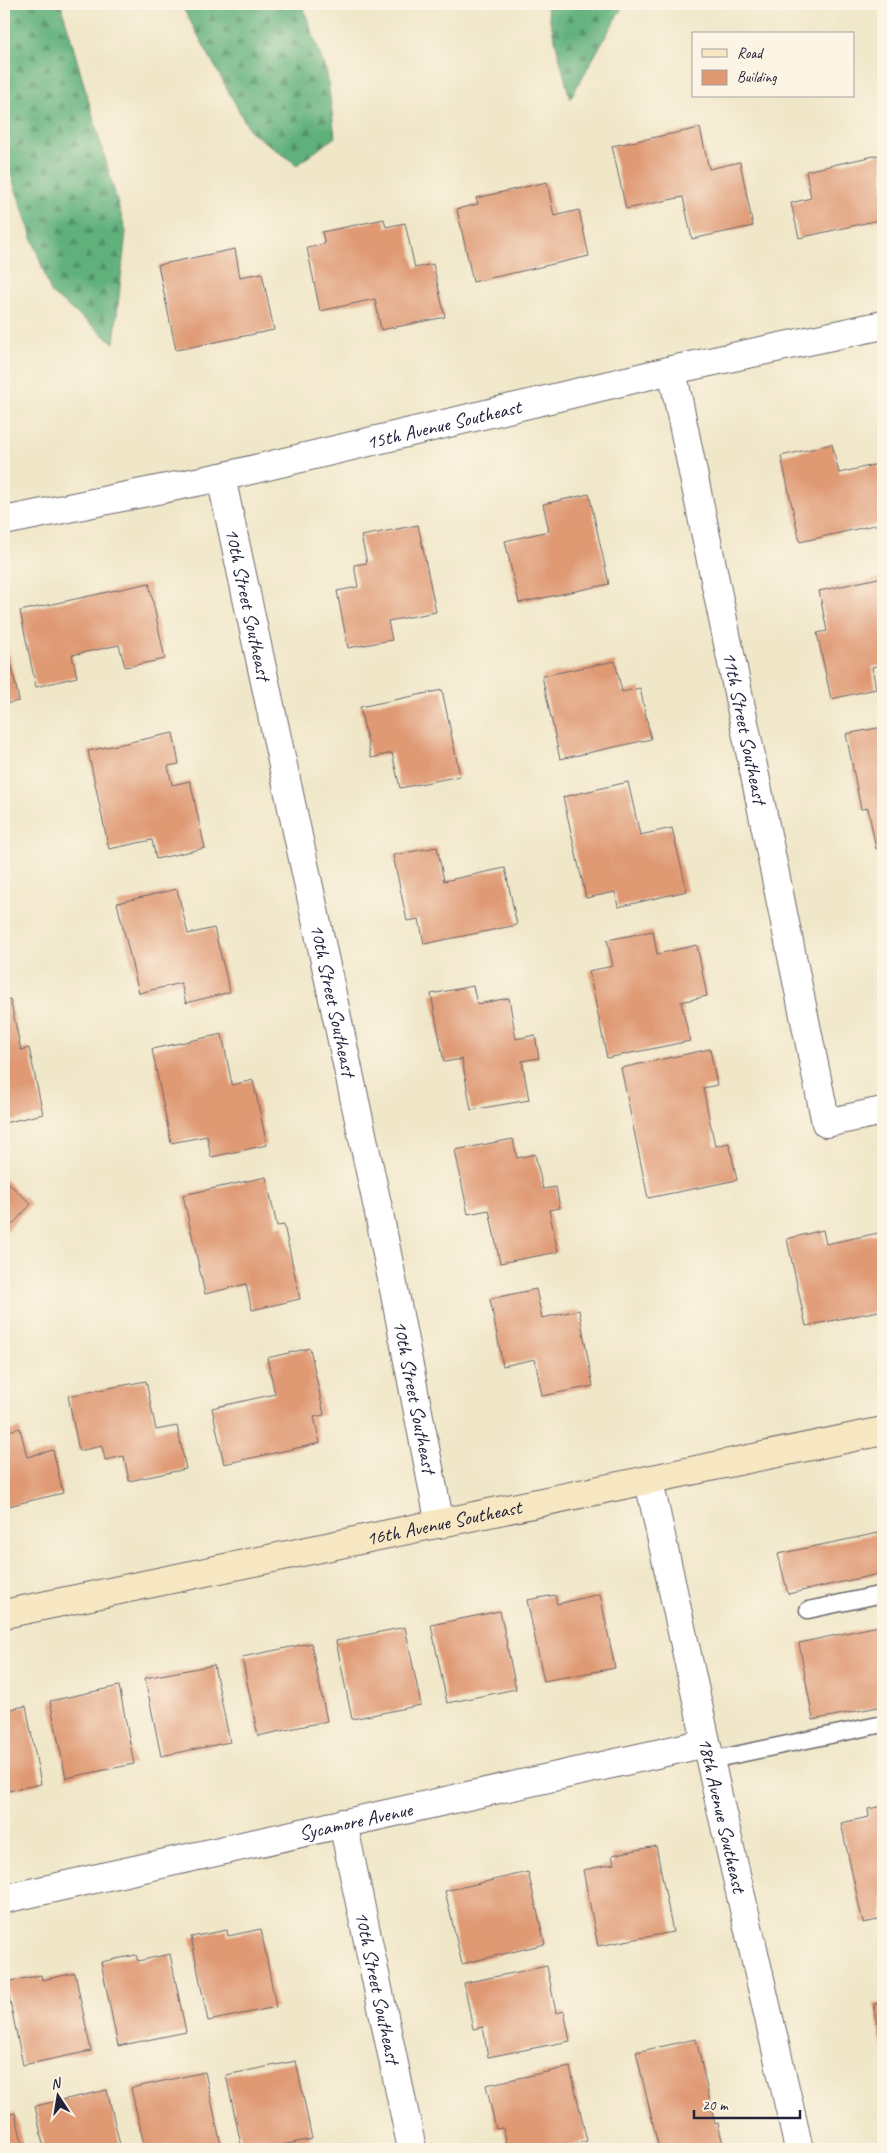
<svg xmlns="http://www.w3.org/2000/svg" width="887" height="2153" font-family="Caveat,sans-serif">
<style>
.forest{fill:url(#forest-firs);stroke:#41695b}
.building{fill:#df9973}
.lines{fill:none;stroke-linecap:round;stroke-linejoin:round}
.lane-casing{stroke:#6a676c;stroke-width:19}
.street-casing{stroke:#6a676c;stroke-width:30}
.secondary-casing{stroke:#6a676c;stroke-width:30}
.lane{stroke:#fff;stroke-width:16}
.street{stroke:#fff;stroke-width:28}
.secondary{stroke:#f7e8c3;stroke-width:28}
.labels{text-anchor:middle;dominant-baseline:central;stroke-width:4.5;stroke-linejoin:round;paint-order:stroke}
.street-label{font-size:20px;fill:#22223b;stroke:#fcf5e5}
</style>
<defs>
<pattern id="forest-firs" width="22" height="20" patternUnits="userSpaceOnUse" patternTransform="scale(1.25)"><rect width="22" height="20" fill="#60b07b"/><path d="M5 1l3.5 6h-7zM16 11l3.5 6h-7z" fill="#4f8f66"/></pattern>
</defs>
<rect width="100%" height="100%" fill="#fcf5e5"/>
<filter id="ink" filterUnits="userSpaceOnUse"><feTurbulence type="fractalNoise" baseFrequency=".02" numOctaves="2"/><feDisplacementMap in="SourceGraphic" scale="10" xChannelSelector="R" yChannelSelector="G"/><feConvolveMatrix kernelMatrix="1 2 1 2 8 2 1 2 1" color-interpolation-filters="sRGB"/></filter>
<filter id="wash" filterUnits="userSpaceOnUse"><feTurbulence type="fractalNoise" baseFrequency=".0096" numOctaves="4" result="noise"/><feDisplacementMap in="SourceGraphic" scale="20" xChannelSelector="R" yChannelSelector="G"/><feGaussianBlur stdDeviation="1.12" result="paint"/><feColorMatrix in="noise" values="0 0 0 0 0 0 0 0 0 0 0 0 0 0 0 0 0 1.4 0 .05"/><feComposite in="paint" operator="in"/></filter>
<g filter="url(#wash)">
<rect width="100%" height="100%" fill="#f0e6c8"/>
<g class="forest">
<polygon points="4,4 61,4 126,232 114,343 51,293 4,155"/>
<polygon points="181,4 302,4 327,74 335,137 297,165 250,131"/>
<polygon points="546,4 624,4 570,99"/>
</g>
<g id="blocks">
<g class="building">
<polygon points="700,128 709,169 740,162 753,226 692,239 683,197 626,209 612,146"/>
<polygon points="883,154 883,219 799,238 791,203 811,198 806,171"/>
<polygon points="547,182 554,216 579,210 589,256 473,282 457,209 478,204 476,198"/>
<polygon points="384,219 386,227 405,223 415,268 433,264 445,317 381,330 375,299 320,311 307,248 325,244 322,232"/>
<polygon points="235,249 240,277 262,273 274,330 176,350 158,265"/>
<polygon points="832,444 839,473 878,464 883,488 883,523 800,542 781,456"/>
<polygon points="589,494 609,584 519,603 505,541 549,531 543,504"/>
<polygon points="418,525 436,612 388,621 392,640 348,648 337,591 358,587 354,565 367,563 361,536"/>
<polygon points="883,577 883,665 872,667 876,689 831,699 817,633 827,631 819,591"/>
<polygon points="149,583 165,659 125,667 119,645 72,655 77,677 36,687 20,611"/>
<polygon points="4,643 7,643 19,701 4,704"/>
<polygon points="615,661 622,692 640,688 651,739 560,759 542,676"/>
<polygon points="442,690 460,776 400,788 392,753 371,758 360,707"/>
<polygon points="883,727 883,847 876,849 868,808 861,809 846,734"/>
<polygon points="173,733 179,764 168,766 172,785 190,781 205,848 156,859 152,840 109,849 88,751"/>
<polygon points="628,782 640,835 672,828 687,891 618,907 615,892 586,898 563,797"/>
<polygon points="437,847 444,881 505,868 517,925 424,944 419,919 407,921 393,855"/>
<polygon points="177,889 188,934 214,928 230,992 186,1003 181,983 139,993 117,903"/>
<polygon points="653,931 657,954 697,945 707,996 681,1002 690,1041 607,1058 589,971 613,966 607,940"/>
<polygon points="473,986 477,1004 509,998 516,1039 535,1035 539,1058 522,1061 529,1100 471,1110 462,1059 444,1062 431,994"/>
<polygon points="10,999 21,1050 29,1048 43,1114 4,1123 4,1000"/>
<polygon points="222,1034 232,1085 253,1080 267,1145 211,1157 207,1136 171,1143 152,1049"/>
<polygon points="710,1049 717,1085 703,1088 715,1146 729,1143 737,1180 648,1198 621,1068"/>
<polygon points="513,1139 517,1158 535,1154 543,1189 556,1187 560,1208 549,1210 558,1252 500,1263 489,1210 468,1214 455,1150"/>
<polygon points="266,1177 277,1226 284,1225 300,1299 252,1310 246,1284 205,1294 183,1195"/>
<polygon points="4,1179 31,1204 4,1234"/>
<polygon points="823,1230 826,1244 883,1232 883,1310 806,1326 787,1239"/>
<polygon points="536,1289 542,1318 579,1310 593,1386 542,1396 535,1359 503,1366 490,1299"/>
<polygon points="310,1348 324,1415 314,1417 320,1443 224,1464 212,1408 275,1394 267,1358"/>
<polygon points="146,1381 156,1430 177,1426 186,1469 129,1481 124,1456 105,1460 102,1446 79,1451 68,1396"/>
<polygon points="20,1428 27,1457 53,1450 63,1493 4,1507 4,1432"/>
<polygon points="883,1532 883,1573 788,1594 778,1554"/>
<polygon points="600,1594 615,1668 544,1681 527,1600 555,1595 557,1604"/>
<polygon points="500,1611 516,1689 447,1703 431,1625"/>
<polygon points="883,1625 883,1706 813,1720 799,1643"/>
<polygon points="405,1627 421,1705 352,1719 336,1641"/>
<polygon points="311,1643 327,1721 258,1736 242,1657"/>
<polygon points="214,1665 230,1742 161,1756 145,1678"/>
<polygon points="119,1686 134,1764 66,1778 50,1701"/>
<polygon points="26,1706 41,1784 4,1792 4,1710"/>
<polygon points="883,1806 883,1919 863,1923 841,1823 869,1817 868,1809"/>
<polygon points="656,1846 673,1932 598,1946 583,1870 614,1864 612,1855"/>
<polygon points="528,1872 545,1944 462,1964 445,1891"/>
<polygon points="261,1929 276,2007 208,2021 191,1937 227,1930 228,1936"/>
<polygon points="170,1954 186,2032 118,2046 101,1962 136,1955 138,1961"/>
<polygon points="547,1966 556,2013 564,2011 570,2041 488,2057 483,2027 473,2029 464,1983"/>
<polygon points="75,1973 91,2051 23,2065 6,1982 41,1975 42,1980"/>
<polygon points="883,2003 883,2047 882,2047 874,2004"/>
<polygon points="696,2039 715,2124 718,2123 724,2149 659,2149 636,2052"/>
<polygon points="296,2061 312,2139 261,2149 242,2149 226,2075"/>
<polygon points="570,2067 587,2141 551,2149 508,2149 503,2128 496,2129 486,2085"/>
<polygon points="205,2072 222,2149 145,2149 131,2088"/>
<polygon points="107,2090 121,2149 44,2149 35,2106"/>
<polygon points="15,2113 24,2149 4,2149 4,2116"/>
</g>
</g>
</g>
<g filter="url(#ink)">
<use href="#blocks" fill-opacity="0" stroke="#6a676c" stroke-width="1"/>
<g class="lines">
<g class="lane-casing">
<g id="lane">
<polyline points="808,1610 883,1594"/>
<polyline points="711,1760 883,1724"/>
</g>
</g>
<g class="street-casing">
<g id="street">
<path id="s1" d="M672,370L826,1123L883,1111"/>
<path id="s2" d="M221,477L379,1213L440,1524"/>
<path id="s3" d="M4,521L221,477L672,370L883,325"/>
<path id="s4" d="M649,1481L716,1787L799,2149"/>
<path id="s5" d="M343,1823L412,2149"/>
<path id="s6" d="M4,1899L706,1743"/>
</g>
</g>
<g class="secondary-casing">
<g id="secondary">
<path id="s7" d="M4,1614L883,1431"/>
</g>
</g>
<use href="#lane" class="lane"/>
<use href="#street" class="street"/>
<use href="#secondary" class="secondary"/>
</g>
</g>
<g class="labels">
<g class="street-label">
<text stroke="none"><textPath href="#s3" startOffset="450">15th Avenue Southeast</textPath></text>
<text stroke="none"><textPath href="#s2" startOffset="130">10th Street Southeast</textPath></text>
<text stroke="none"><textPath href="#s1" startOffset="365">11th Street Southeast</textPath></text>
<text stroke="none"><textPath href="#s2" startOffset="535">10th Street Southeast</textPath></text>
<text stroke="none"><textPath href="#s2" startOffset="940">10th Street Southeast</textPath></text>
<text stroke="none"><textPath href="#s7" startOffset="449">16th Avenue Southeast</textPath></text>
<text stroke="none"><textPath href="#s4" startOffset="342">18th Avenue Southeast</textPath></text>
<text stroke="none"><textPath href="#s6" startOffset="360">Sycamore Avenue</textPath></text>
<text stroke="none"><textPath href="#s5" startOffset="168">10th Street Southeast</textPath></text>
</g>
</g>
<rect width="887" height="2153" fill="none" stroke="#fcf5e5" stroke-width="20"/>
<rect x="692" y="32" width="162" height="65" fill="#fcf5e5" stroke="#a5a1a1"/>
<rect x="702" y="49" width="25" height="8" fill="#f7e8c3" stroke="#a5a1a1"/>
<text x="737" y="58" font-size="15" fill="#22223b">Road</text>
<rect x="702" y="70" width="25" height="15" fill="#df9973" stroke="#a5a1a1"/>
<text x="737" y="82" font-size="15" fill="#22223b">Building</text>
<g transform="translate(58 2096) rotate(348)" stroke="#fcf5e5" stroke-width="4" paint-order="stroke">
<path d="M0-4L9 19L0 12L-9 19Z" fill="#22223b"/>
<text y="-8" font-size="14" font-weight="bold" text-anchor="middle" fill="#22223b">N</text>
</g>
<path d="M694 2110v8h106v-8" fill="none" stroke="#22223b" stroke-width="2.5"/>
<text x="702" y="2110" font-size="15" fill="#22223b" stroke="#fcf5e5" stroke-width="4" paint-order="stroke">20 m</text>
</svg>
